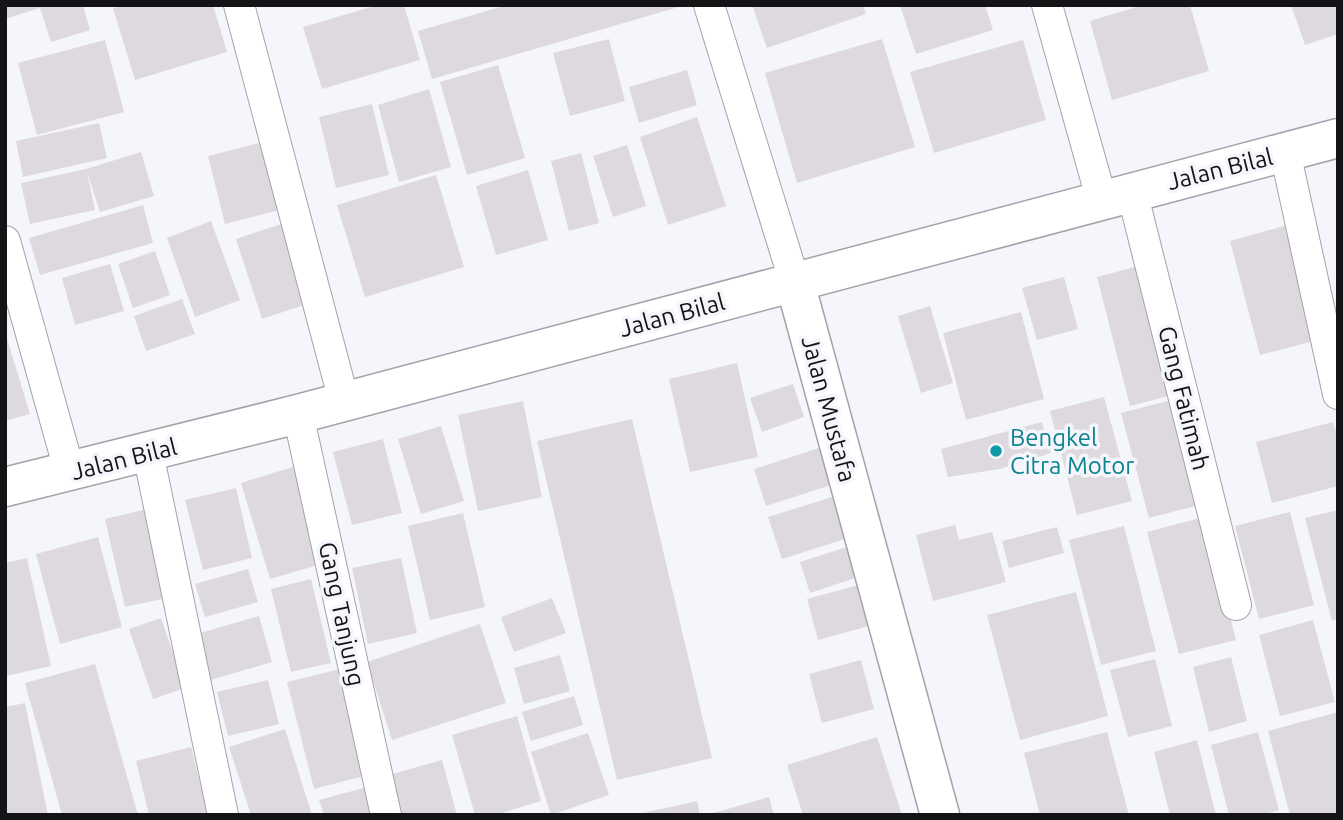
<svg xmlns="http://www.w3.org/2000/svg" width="1343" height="820" font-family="Ubuntu,sans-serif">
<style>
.building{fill:#ded9de}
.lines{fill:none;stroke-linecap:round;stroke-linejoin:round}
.street-casing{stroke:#a3a3a9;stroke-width:32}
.secondary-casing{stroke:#a3a3a9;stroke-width:41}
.street{stroke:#fff;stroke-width:30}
.secondary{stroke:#fff;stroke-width:38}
.culture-dot{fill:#0f9aa8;stroke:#f5f6fc;stroke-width:2.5}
.labels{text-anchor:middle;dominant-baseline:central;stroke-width:7;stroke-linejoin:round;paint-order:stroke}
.street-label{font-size:24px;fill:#141416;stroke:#f5f6fc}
.culture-label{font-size:24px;fill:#0d838f;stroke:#f5f6fc;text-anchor:start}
</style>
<rect width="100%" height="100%" fill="#f5f6fc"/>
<g class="building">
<polygon points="5,5 83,5 90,30 51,42 40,8 5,19"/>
<polygon points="124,5 213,5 227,52 135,80 113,8"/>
<polygon points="378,5 404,5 420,60 322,89 303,27"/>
<polygon points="507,5 682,5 682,6 432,79 418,31"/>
<polygon points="752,5 863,5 866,14 767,48"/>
<polygon points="900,5 985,5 993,30 916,54"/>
<polygon points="1143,5 1190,5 1209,71 1112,100 1090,21"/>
<polygon points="1291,5 1338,5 1338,34 1305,45"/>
<polygon points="609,39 625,101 570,116 553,53"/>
<polygon points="882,39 915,147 797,183 765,73"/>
<polygon points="105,40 124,112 37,135 18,63"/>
<polygon points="1023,40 1046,120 934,153 910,72"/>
<polygon points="498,65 525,158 467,175 440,82"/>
<polygon points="687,70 697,105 639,123 629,87"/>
<polygon points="429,89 451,167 399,182 378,105"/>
<polygon points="372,104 389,175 336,188 319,117"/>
<polygon points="697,117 726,206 668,225 640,137"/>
<polygon points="99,123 107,158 23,177 16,141"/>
<polygon points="263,142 280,210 225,224 208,156"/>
<polygon points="627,145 646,206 613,217 593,156"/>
<polygon points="141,152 154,196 100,212 87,172 95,210 30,224 21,183 86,169"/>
<polygon points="581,153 599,223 569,231 551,161"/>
<polygon points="528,170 548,240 496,255 476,186"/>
<polygon points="436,175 464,267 365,297 337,205"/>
<polygon points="143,205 153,243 40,275 29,238"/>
<polygon points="211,221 240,300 195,317 167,238"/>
<polygon points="287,222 313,302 262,319 236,239"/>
<polygon points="1295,223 1325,338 1260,355 1230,241"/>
<polygon points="155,251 170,295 133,308 118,264"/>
<polygon points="110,264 124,311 75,325 62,278"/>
<polygon points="1142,265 1176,394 1130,406 1097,277"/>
<polygon points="1064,277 1078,329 1037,340 1022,288"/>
<polygon points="182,299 195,334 146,351 134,316"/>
<polygon points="930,306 953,383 921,393 898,316"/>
<polygon points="1021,312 1044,399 966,420 943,333"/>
<polygon points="5,332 30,414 5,421"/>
<polygon points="737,363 758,457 690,472 669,379"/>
<polygon points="793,384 804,417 762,432 750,398"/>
<polygon points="1104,397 1132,501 1077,515 1050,411"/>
<polygon points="1175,399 1203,504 1149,518 1121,413"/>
<polygon points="523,401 542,497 478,511 458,415"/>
<polygon points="632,419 712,758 617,780 537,441"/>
<polygon points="1042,422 1051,453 1000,469 948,477 941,449"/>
<polygon points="1333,422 1338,438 1338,486 1272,503 1256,442"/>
<polygon points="441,426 464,501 421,514 398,439"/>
<polygon points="383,439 402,513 352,525 333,452"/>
<polygon points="819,448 831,485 766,506 754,469"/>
<polygon points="299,465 328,562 270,579 241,483"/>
<polygon points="236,488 252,558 203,570 185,500"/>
<polygon points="832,497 845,539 782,559 768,517"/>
<polygon points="151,508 171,597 125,607 105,519"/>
<polygon points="1338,510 1338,619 1332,621 1305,518"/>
<polygon points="1290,512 1314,605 1259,619 1235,526"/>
<polygon points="463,513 485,607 430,620 408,526"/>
<polygon points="1204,517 1236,640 1179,654 1147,532"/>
<polygon points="955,525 959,540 992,532 1006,582 933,601 916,535"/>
<polygon points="1124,526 1156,651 1101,665 1069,540"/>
<polygon points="1057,527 1064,553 1009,568 1002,541"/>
<polygon points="98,537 122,627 60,644 36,554"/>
<polygon points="847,547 858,577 810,593 800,562"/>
<polygon points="27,558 51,666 6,676 5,563"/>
<polygon points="401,558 417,633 368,644 352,568"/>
<polygon points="248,569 258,602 205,617 195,584"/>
<polygon points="311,579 331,663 291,672 271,589"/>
<polygon points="869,582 880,623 818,640 807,599"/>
<polygon points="1076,592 1108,716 1020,740 987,615"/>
<polygon points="552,598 566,633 514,652 501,617"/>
<polygon points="259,616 272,662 210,680 197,634"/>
<polygon points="161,618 185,688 153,699 129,629"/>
<polygon points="1313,620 1335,702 1280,716 1259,635"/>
<polygon points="480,624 506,703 392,740 367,662"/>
<polygon points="560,655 570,691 524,704 514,668"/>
<polygon points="1231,657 1247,721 1209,732 1193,667"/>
<polygon points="1155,659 1172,726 1128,737 1110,670"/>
<polygon points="861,660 874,709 822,723 809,674"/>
<polygon points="95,664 138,815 62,815 25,683"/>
<polygon points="340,669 368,775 314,789 287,682"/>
<polygon points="268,680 279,724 228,736 217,692"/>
<polygon points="574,696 583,725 531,741 522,712"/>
<polygon points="25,703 48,815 5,815 5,707"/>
<polygon points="1338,712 1338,815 1290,815 1268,731"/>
<polygon points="517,716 541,801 495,815 475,815 452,735"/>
<polygon points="285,729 312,815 251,815 229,747"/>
<polygon points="1107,732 1129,815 1040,815 1024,753"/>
<polygon points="1258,732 1279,810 1262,815 1229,815 1211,745"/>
<polygon points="588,733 609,795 551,815 531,752"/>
<polygon points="877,737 902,815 803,815 787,765"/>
<polygon points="1197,740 1216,815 1170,815 1154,752"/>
<polygon points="191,747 208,815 149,815 136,761"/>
<polygon points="442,760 457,815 389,815 378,778"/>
<polygon points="371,786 379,815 324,815 319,800"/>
<polygon points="769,797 774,815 710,815 710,814"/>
<polygon points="697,801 700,815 638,815 638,814"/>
</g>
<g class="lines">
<g class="street-casing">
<g id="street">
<polyline points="239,5 344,401"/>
<polyline points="709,5 795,283"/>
<polyline points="1047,5 1102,201"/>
<polyline points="1285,152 1338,394"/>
<polyline points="1132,192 1236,605"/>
<polyline points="5,241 70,473"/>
<polyline points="298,414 386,815"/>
<polyline points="148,453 223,815"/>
</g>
</g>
<g class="secondary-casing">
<g id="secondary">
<polyline points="795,283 940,815"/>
<polyline points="5,487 298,414 1338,138"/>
</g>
</g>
<use href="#street" class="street"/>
<use href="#secondary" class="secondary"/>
</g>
<circle class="culture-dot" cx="996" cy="451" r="7"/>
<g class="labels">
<g class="street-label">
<text transform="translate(1220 169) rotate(-14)">Jalan Bilal</text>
<text transform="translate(672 315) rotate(-15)">Jalan Bilal</text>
<text transform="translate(1184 398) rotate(76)">Gang Fatimah</text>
<text transform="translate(829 409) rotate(75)">Jalan Mustafa</text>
<text transform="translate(124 459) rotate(-14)">Jalan Bilal</text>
<text transform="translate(342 614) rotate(78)">Gang Tanjung</text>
</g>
<g class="culture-label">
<text x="1010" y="437">Bengkel<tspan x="1010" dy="28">Citra Motor</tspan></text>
</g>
</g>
<rect width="1343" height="820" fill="none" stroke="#141416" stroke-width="14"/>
</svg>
